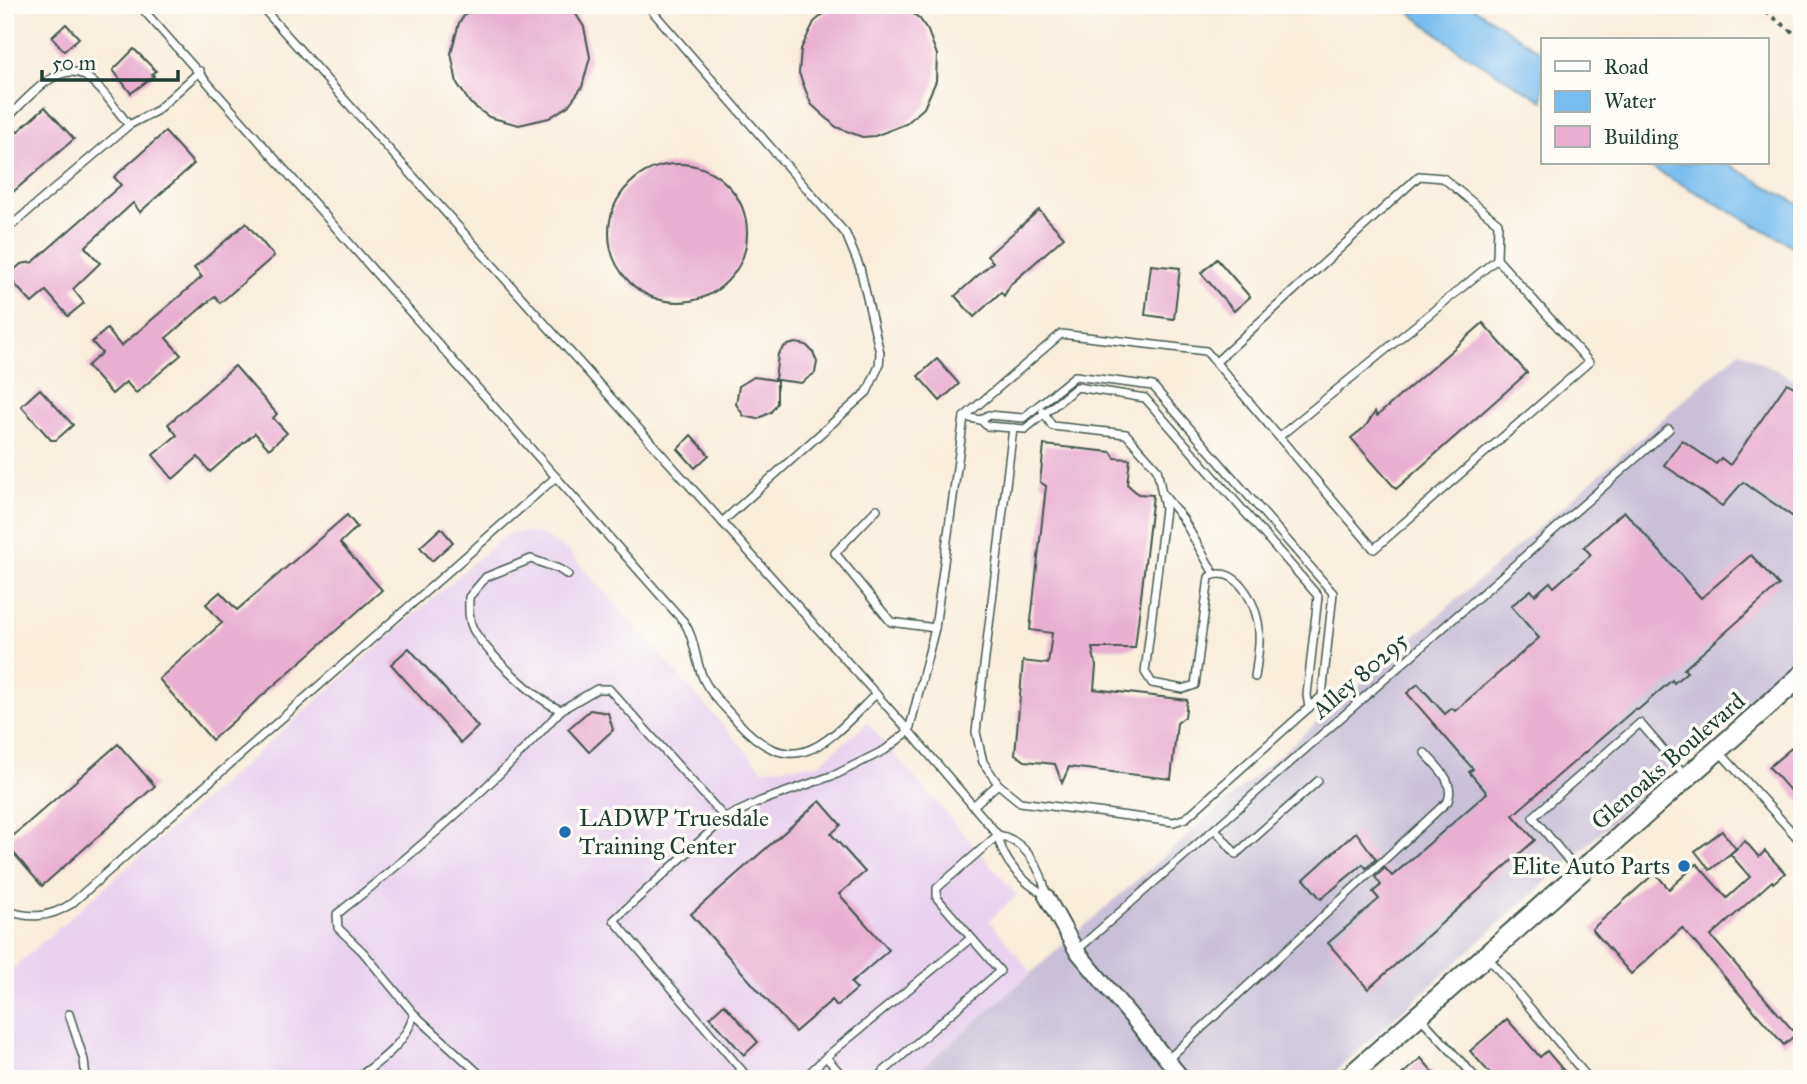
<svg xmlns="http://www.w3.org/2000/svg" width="1807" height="1084" font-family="'IM FELL Great Primer',serif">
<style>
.built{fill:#e8d2ee}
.industrial{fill:#c9bfd7}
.water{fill:#78bdef;stroke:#4c7d92;stroke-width:2}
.building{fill:#e9afd1}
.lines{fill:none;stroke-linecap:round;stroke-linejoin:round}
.lane-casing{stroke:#40574d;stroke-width:10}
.street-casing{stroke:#40574d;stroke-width:18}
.secondary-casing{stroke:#40574d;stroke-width:23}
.path{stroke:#40574d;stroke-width:3.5;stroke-dasharray:5 5;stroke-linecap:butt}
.lane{stroke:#fff;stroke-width:7}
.street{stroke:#fff;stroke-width:14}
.secondary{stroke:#fff;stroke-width:19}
.poi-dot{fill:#1f6fb2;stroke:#fdfcf7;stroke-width:2.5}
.labels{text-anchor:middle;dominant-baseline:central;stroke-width:7;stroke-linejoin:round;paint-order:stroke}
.street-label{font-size:24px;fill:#1f3d34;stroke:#fdfcf7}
.poi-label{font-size:24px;fill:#1f3d34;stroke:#fdfcf7;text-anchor:start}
</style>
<rect width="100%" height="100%" fill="#fdfcf7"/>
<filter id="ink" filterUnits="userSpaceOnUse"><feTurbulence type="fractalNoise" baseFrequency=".0143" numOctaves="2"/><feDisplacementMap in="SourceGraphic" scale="14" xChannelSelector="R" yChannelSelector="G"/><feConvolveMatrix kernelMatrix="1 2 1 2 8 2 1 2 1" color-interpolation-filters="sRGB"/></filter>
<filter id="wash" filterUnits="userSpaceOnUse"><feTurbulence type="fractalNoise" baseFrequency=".00686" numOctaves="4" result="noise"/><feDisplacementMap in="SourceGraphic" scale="28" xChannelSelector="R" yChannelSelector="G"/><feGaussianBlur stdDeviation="1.57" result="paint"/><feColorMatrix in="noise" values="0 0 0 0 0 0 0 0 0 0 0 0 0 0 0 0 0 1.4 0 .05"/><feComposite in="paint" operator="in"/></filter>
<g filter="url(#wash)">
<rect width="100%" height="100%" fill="#f9eddc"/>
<polygon class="built" points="524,532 541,534 570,553 762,769 819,764 867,723 1017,895 989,920 1031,972 910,1079 5,1079 5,975 498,541 511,533"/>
<polygon class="industrial" points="1740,351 1802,384 1802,651 1327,1079 910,1079"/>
<g class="water">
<polygon points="1400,5 1470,5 1543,54 1543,101 1460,51"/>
<polygon points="1643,163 1726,163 1802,206 1802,251"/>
</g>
<g id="blocks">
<g class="building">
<polygon points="472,5 570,5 584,27 590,57 582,87 568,106 549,118 519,125 489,117 470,103 457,83 451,53 459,23"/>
<polygon points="834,5 903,5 920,19 928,31 937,55 936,81 924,108 906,124 875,136 862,137 836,127 811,104 799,73 801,49 814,22"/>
<polygon points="66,24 79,38 64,51 52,37"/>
<polygon points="134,49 156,71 152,74 154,76 131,93 113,70"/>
<polygon points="45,107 74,139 5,199 5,143"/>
<polygon points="165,132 194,164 140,212 133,203 85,247 100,263 73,289 84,303 68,316 46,291 32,303 7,276 21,264 33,262 121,185 114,177"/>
<circle cx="678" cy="233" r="69"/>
<polygon points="1039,210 1064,237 1011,284 1004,296 1001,292 974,317 955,296 993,262 987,256"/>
<polygon points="246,223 274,256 220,303 215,296 166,338 181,355 136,393 126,382 112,394 87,366 102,353 92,342 107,329 121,346 202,277 194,268"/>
<polygon points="1217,259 1250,297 1234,311 1201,273"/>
<polygon points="1151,265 1180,268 1174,319 1145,315"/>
<polygon points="1483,323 1527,373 1396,489 1351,438 1365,427 1375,412 1377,416"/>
<polygon points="795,343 806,345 813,352 817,362 815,373 801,383 777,380 777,403 771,412 758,419 744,416 736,404 739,386 754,377 775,380 778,354 785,346"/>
<polygon points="937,359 959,384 940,401 918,376"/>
<polygon points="235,366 277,414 273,418 287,433 269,449 255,433 210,472 198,457 173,479 153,455 177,435 168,424"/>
<polygon points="1787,383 1802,392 1802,523 1743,482 1722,506 1664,465 1682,440 1716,464 1721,458 1730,465"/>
<polygon points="40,389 73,425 56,440 51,440 21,406"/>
<polygon points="691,435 709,455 695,468 678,449"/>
<polygon points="1044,445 1111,452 1115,458 1130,459 1127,484 1138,494 1153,495 1135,648 1092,648 1096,666 1094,689 1187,700 1185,717 1177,723 1171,779 1069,767 1062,783 1055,764 1025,761 1015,754 1023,661 1048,664 1052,633 1030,630 1046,486 1040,482"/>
<polygon points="1624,511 1701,598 1751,555 1779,585 1684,669 1687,672 1674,683 1672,680 1638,710 1636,708 1513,815 1535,840 1368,989 1328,943 1379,899 1373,892 1381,885 1375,877 1385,868 1392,876 1487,793 1469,772 1473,769 1407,693 1418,684 1445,714 1452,708 1455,711 1539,638 1511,606 1531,590 1535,595 1550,582 1554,587 1591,555 1584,547"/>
<polygon points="347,515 357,527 340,543 382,590 212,740 159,679 222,623 206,604 220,592 237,610"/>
<polygon points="441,528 453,542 432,561 420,547"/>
<polygon points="409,648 478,727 461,743 391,664"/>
<polygon points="590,710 608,713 613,730 589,752 568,729"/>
<polygon points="1802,739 1802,804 1769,767"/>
<polygon points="118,744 155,786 42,886 5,843"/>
<polygon points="820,801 841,825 831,834 865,872 839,894 889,950 851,983 857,989 850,995 837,1006 832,1000 795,1032 691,914"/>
<polygon points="1722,831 1736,849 1710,870 1695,851"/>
<polygon points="1356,832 1376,859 1366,868 1363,864 1321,899 1304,879"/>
<polygon points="1745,841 1759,857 1765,851 1785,873 1773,883 1772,881 1711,936 1796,1034 1784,1045 1682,928 1631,974 1592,929 1655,873 1669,889 1697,864 1727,898 1750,877 1730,854"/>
<polygon points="724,1004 758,1042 744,1055 710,1017"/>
<polygon points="1507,1019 1540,1057 1547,1051 1571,1079 1495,1079 1470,1051"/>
<polygon points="1421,1058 1439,1079 1397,1079"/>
</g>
</g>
</g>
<g filter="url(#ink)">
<use href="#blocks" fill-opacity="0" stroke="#40574d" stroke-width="2"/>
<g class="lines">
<g class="lane-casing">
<g id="lane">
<path d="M139,5L684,622C695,638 695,660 703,678C710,694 725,707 736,720C795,786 828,741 876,694"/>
<path d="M260,5L909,731L998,835C1002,861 1023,883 1046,895"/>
<polyline points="647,5 846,234 860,268 880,353 879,366 867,392 722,522"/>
<path d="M5,120C23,104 58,58 85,76C102,87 116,110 129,125"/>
<polyline points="5,231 129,125 156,111 200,71"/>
<polyline points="1216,362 1419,176 1443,178 1498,223 1497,259"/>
<path d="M1043,411L1052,426L1126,434L1157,469L1165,509L1145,672L1152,683L1183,689L1195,685L1209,577C1238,562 1259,609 1259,632C1260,647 1257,662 1255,677"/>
<polyline points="964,417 1061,334 1206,351 1374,549 1589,362 1497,259 1280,436"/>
<polyline points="1162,493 1183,519 1214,574"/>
<polyline points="877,509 835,553 891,622 935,628"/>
<path d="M568,575L559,569L531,559L486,577L469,597C469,608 468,619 473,629C486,652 537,701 561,710L597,689H609L725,818"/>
<polyline points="1718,750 1802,843"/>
<polyline points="998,784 983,762 976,732 1013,428"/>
<polyline points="973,806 998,784 1020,802 1174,822 1186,818 1322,696 1333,593 1153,386 1075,376 1023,418 988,415 981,420"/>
<polyline points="1215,829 1236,854 1318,781"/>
<path d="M998,835C1025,840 1043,870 1046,896"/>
<polyline points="1578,872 1533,817 1640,723 1685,775"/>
<path d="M5,910C30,919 49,918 71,904L556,477"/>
<polyline points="1077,950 1669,429"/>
<polyline points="1487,956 1589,1079"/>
<polyline points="69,1014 84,1060 86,1079"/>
<polyline points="414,1014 485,1079"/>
<polyline points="1420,1017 1477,1079"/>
<path d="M1167,1060L1448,801C1455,781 1438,768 1425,753"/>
<path d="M356,1079C380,1061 406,1044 414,1014L363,952L338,928L337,914C416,852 494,785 561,710"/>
<polyline points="749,1079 614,920 725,818 761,801 837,774 885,750 909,731 935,628 964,417 981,420 987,426 1025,429 1077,387 1145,398 1318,596 1307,695 1309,708"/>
<polyline points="803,1079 826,1057"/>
<polyline points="845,1079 826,1057 971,938"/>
<polyline points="875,1079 1000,971 937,898 937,888 998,835"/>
</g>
</g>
<g class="street-casing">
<polyline id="street" points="1046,896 1076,950 1183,1079"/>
</g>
<g class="secondary-casing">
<polyline id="secondary" points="1347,1079 1802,675"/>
</g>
<g class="path">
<polyline points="1757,5 1802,39"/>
<polyline points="1798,1079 1802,1075"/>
</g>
<use href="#lane" class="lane"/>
<use href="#street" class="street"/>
<use href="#secondary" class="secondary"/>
</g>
</g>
<g class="poi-dot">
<circle cx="565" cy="832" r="7"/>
<circle cx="1684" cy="866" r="7"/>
</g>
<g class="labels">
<g class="street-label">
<text transform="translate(1360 675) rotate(-41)">Alley 80295</text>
<text transform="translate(1668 761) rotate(-41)">Glenoaks Boulevard</text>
</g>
<g class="poi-label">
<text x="579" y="818">LADWP Truesdale<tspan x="579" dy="28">Training Center</tspan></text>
<text x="1670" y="866" text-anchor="end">Elite Auto Parts</text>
</g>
</g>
<rect width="1807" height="1084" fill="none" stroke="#fdfcf7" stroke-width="28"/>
<rect x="1541" y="38" width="228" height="126" fill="#fdfcf7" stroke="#a4b0a9" stroke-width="2"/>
<rect x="1555" y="61" width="35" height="10" fill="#ffffff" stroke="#a4b0a9" stroke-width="2"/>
<text x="1604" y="74" font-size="21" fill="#1f3d34">Road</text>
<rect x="1555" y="91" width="35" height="21" fill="#78bdef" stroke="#a4b0a9" stroke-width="2"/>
<text x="1604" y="108" font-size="21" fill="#1f3d34">Water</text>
<rect x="1555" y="126" width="35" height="21" fill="#e9afd1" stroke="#a4b0a9" stroke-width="2"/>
<text x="1604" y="144" font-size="21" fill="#1f3d34">Building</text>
<path d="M42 70v10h136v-10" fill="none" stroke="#1f3d34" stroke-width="3.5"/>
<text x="52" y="70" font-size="21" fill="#1f3d34" stroke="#fdfcf7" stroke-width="5" paint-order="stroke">50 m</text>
</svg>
